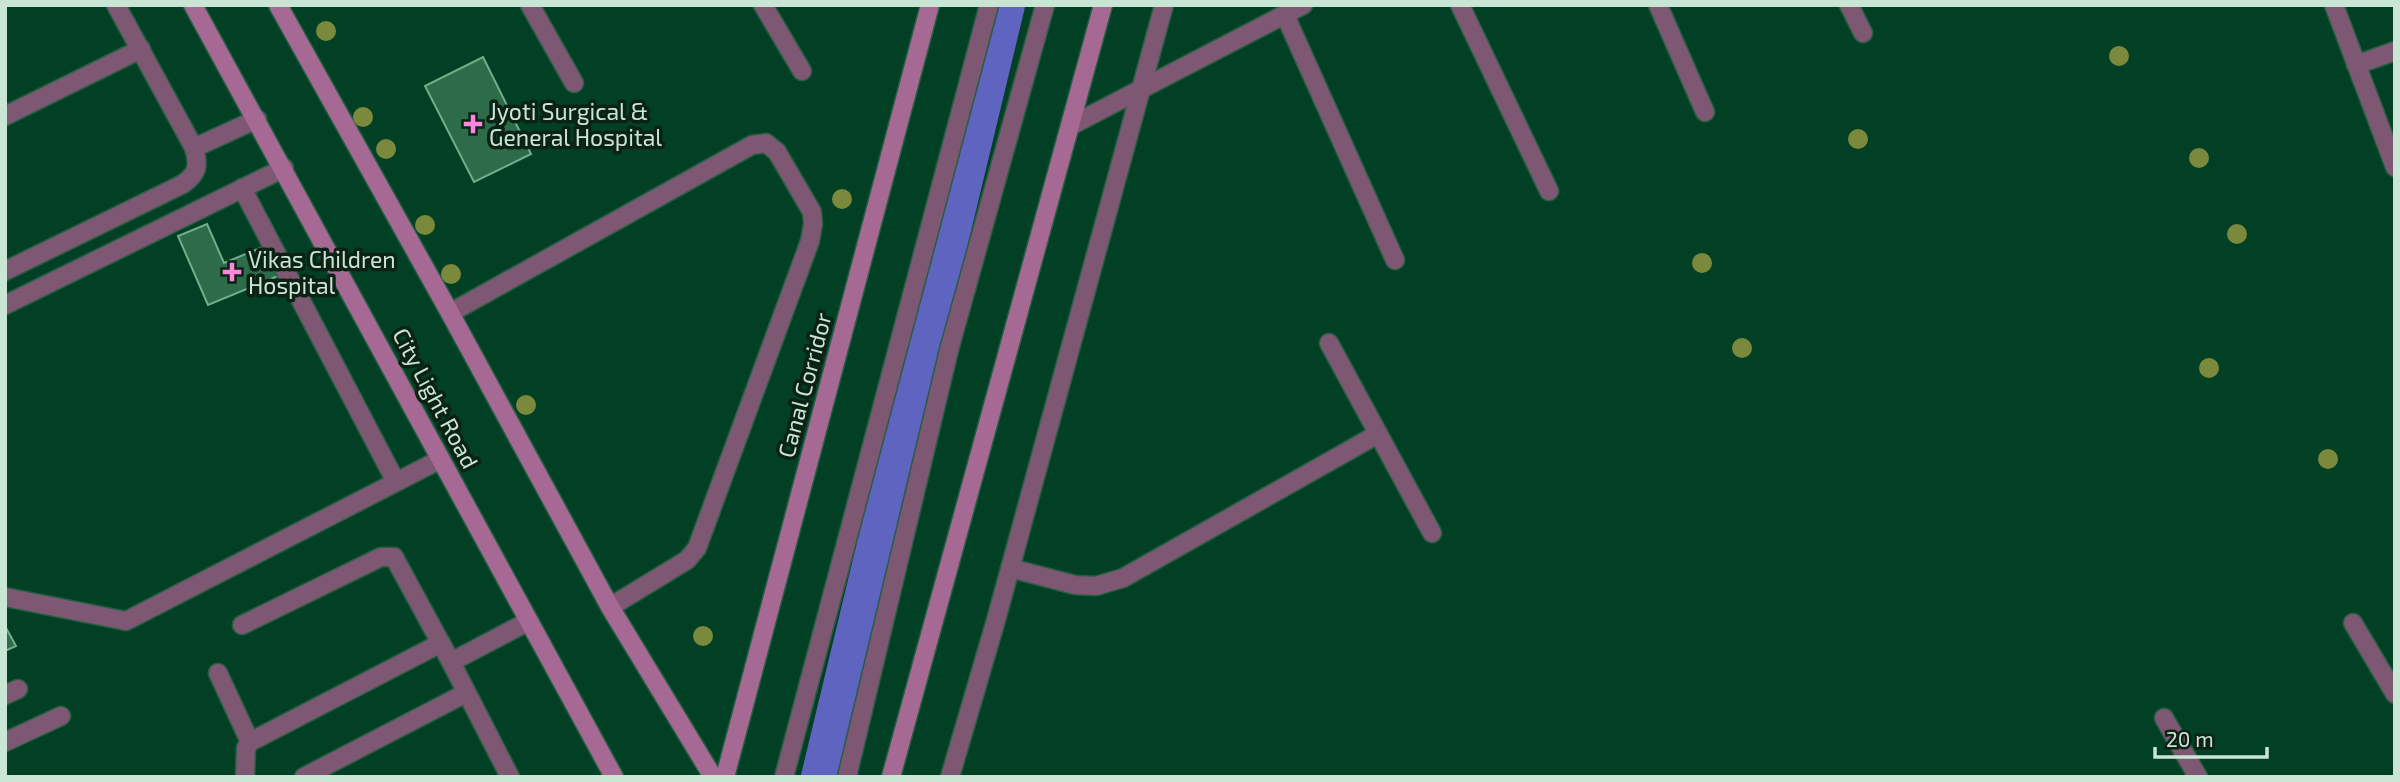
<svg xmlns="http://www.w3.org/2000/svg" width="2400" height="782" font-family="'Exo 2',sans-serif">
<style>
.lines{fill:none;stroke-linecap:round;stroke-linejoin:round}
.canal{stroke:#5e64c0;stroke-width:38}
.building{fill:#2c6c4b;stroke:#75ac8c;stroke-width:2}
.lane-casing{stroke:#265e44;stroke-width:21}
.street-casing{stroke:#265e44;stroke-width:21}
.secondary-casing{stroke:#265e44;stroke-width:21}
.lane{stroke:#7e5772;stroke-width:18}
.street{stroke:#7e5772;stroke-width:18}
.secondary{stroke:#a66994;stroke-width:18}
.tree{fill:#7a893c}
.poi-dot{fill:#ff85df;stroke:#0b2215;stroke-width:2.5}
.labels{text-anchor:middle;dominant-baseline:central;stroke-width:7;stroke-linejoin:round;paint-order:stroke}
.poi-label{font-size:23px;fill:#c9e5d4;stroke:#0b2215;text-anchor:start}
.street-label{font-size:23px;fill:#c9e5d4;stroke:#0b2215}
</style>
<rect width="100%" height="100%" fill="#024025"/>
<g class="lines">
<polyline class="canal" points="820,777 1006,5"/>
</g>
<g class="building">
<polygon points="483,57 531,154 474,182 425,86"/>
<polygon points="207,224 224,263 265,246 278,276 208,305 178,236"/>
<polygon points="5,626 16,646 5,651"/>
</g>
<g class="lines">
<g class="lane-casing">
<g id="lane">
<polyline points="2164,718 2198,777"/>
<polyline points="784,777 989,5"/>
<polyline points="847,777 949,350 1045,5"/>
</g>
</g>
<g class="street-casing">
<g id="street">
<polyline points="530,5 574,83"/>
<polyline points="763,5 802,71"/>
<polyline points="1460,5 1549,191"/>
<polyline points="1658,5 1705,112"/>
<polyline points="1849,5 1863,33"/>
<polyline points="2334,5 2395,167"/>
<polyline points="1285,15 1395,260"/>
<polyline points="2356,65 2395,51"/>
<polyline points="5,116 141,49"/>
<polyline points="1072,125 1303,5"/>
<polyline points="194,148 257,119"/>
<polyline points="242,188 396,482"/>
<path d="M5,271L183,184C198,173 199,166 194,148L116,5"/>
<polyline points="5,305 284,168"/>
<polyline points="450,313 752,145 766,143 777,152 812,212 813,224 810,241 697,548 687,560 610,607"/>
<polyline points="1329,343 1432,533"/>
<polyline points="1010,568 1075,585 1096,586 1123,578 1378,434"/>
<polyline points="5,597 126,621 441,459"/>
<polyline points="2353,623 2395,694"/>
<polyline points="242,625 381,557 394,557 451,662 510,777"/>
<polyline points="451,662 529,621"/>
<polyline points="218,673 250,742"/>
<polyline points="5,695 18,689"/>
<polyline points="5,742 61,716"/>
<polyline points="245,777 246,748 250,742 441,643"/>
<polyline points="304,777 466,693"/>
<polyline points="950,777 996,620 1164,5"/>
</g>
</g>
<g class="secondary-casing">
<g id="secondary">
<polyline points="193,5 614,777"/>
<polyline points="278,5 450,313 610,607 713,777"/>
<polyline points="725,777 930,5"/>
<polyline points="891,777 1103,5"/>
</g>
</g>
<use href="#lane" class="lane"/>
<use href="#street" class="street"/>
<use href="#secondary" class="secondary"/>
</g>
<g class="tree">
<circle cx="326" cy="31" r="10"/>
<circle cx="2119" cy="56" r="10"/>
<circle cx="363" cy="117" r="10"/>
<circle cx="1858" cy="139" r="10"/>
<circle cx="386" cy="149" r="10"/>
<circle cx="2199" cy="158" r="10"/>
<circle cx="842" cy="199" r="10"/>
<circle cx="425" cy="225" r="10"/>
<circle cx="2237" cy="234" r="10"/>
<circle cx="1702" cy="263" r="10"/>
<circle cx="451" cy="274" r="10"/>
<circle cx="1742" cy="348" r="10"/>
<circle cx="2209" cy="368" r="10"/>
<circle cx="526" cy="405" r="10"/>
<circle cx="2328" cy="459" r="10"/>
<circle cx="703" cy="636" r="10"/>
</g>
<g class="poi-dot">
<path d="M469.5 113.5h7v7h7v7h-7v7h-7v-7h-7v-7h7z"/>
<path d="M228.5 261.5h7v7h7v7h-7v7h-7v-7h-7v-7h7z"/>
</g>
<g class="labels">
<g class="poi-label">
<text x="489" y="111">Jyoti Surgical &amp;<tspan x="489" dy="26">General Hospital</tspan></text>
<text x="248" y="259">Vikas Children<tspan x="248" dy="26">Hospital</tspan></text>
</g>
<g class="street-label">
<text transform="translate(804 385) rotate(-75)">Canal Corridor</text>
<text transform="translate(436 398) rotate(62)">City Light Road</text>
</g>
</g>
<rect width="2400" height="782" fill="none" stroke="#c9e5d4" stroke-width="14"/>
<path d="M2155 747v10h112v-10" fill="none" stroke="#c9e5d4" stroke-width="3.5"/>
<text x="2166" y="747" font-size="21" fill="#c9e5d4" stroke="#0b2215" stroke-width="5" paint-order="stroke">20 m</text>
</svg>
